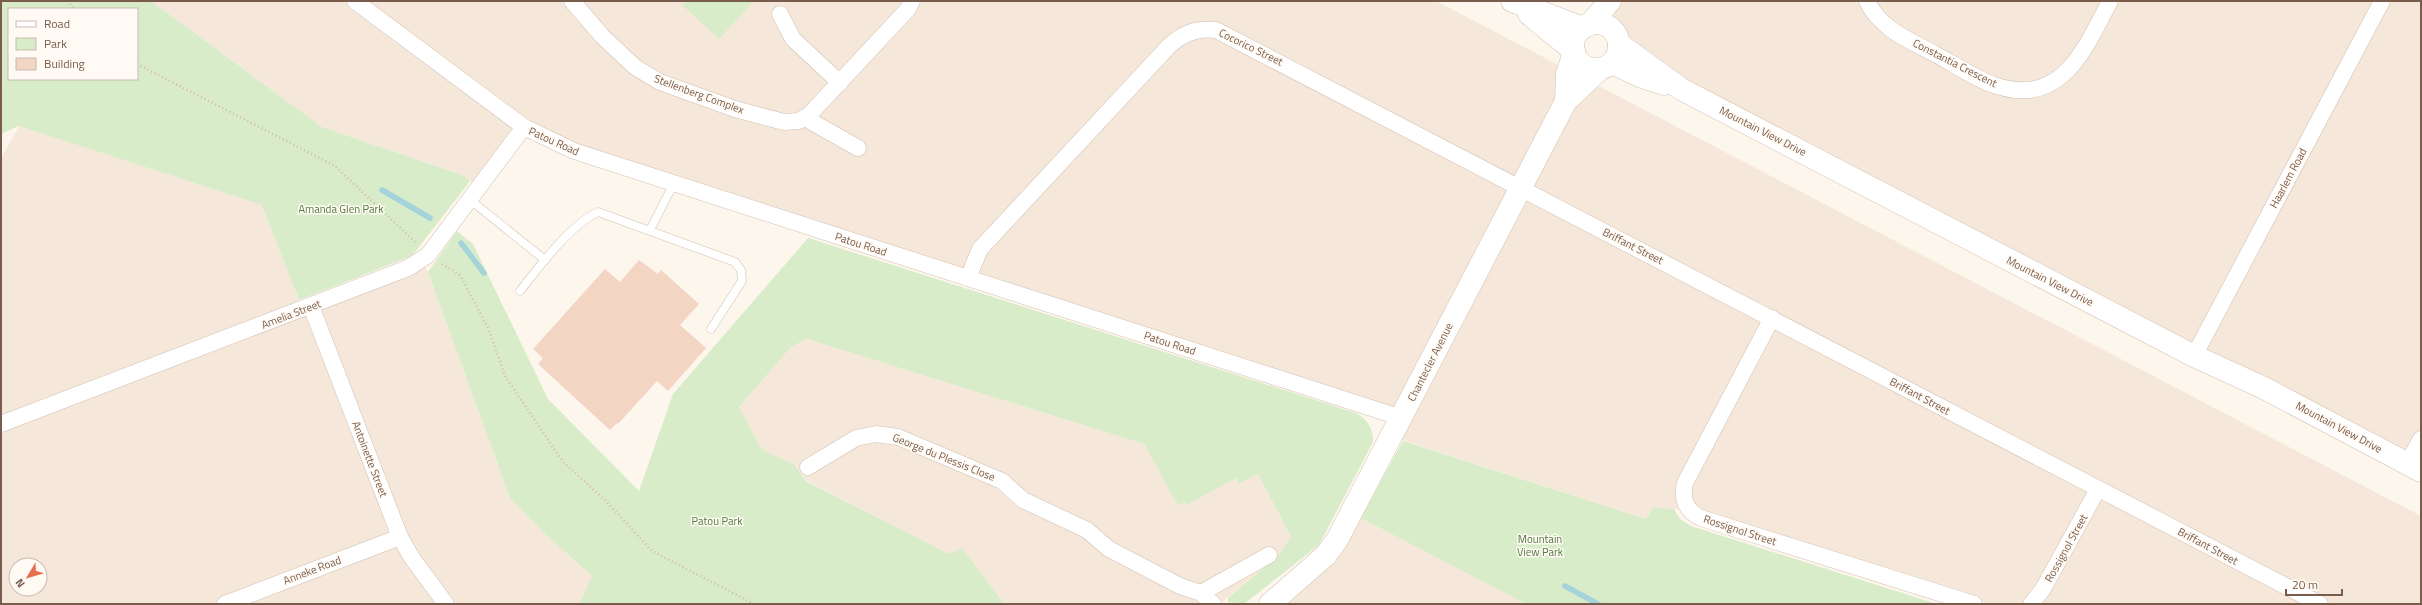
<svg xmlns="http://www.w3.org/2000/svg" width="2422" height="605" font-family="'Titillium Web',sans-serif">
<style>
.residential{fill:#f5e8da;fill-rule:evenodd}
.green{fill:#d8ecc9;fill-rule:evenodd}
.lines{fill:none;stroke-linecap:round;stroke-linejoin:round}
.stream{stroke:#a5d3da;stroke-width:5.5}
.building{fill:#f3d5c3}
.lane-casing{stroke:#d1beb0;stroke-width:9}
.street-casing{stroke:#d1beb0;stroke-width:17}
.secondary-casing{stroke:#d6c0b0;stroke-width:23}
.path{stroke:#d9b8a5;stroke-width:2.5;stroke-dasharray:1 3;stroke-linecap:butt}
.lane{stroke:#fff;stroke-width:8}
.street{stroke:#fff;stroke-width:16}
.secondary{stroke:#fff;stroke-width:22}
.labels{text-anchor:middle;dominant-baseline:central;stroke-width:3;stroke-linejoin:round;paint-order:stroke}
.street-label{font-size:11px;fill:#7a5c4d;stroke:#fffaf3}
.park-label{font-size:11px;fill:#537a41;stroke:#fffaf3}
</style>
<rect width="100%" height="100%" fill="#fdf6ec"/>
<g class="residential">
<polygon points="151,1 1436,1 2421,516 2421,604 1970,604 1688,510 1653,507 1646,519 1392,437 1403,417 574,150 525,126 479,188 462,175 322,127"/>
<polygon points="1615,1 2421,1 2421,469 1681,87 1611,28"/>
<path d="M19,126L263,205L302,309L422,262L428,272L510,498L546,535L592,576L579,604H1V159ZM16,565H40V589H16Z"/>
<polygon points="807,339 1144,444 1178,506 1185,502 1187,505 1236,478 1239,484 1258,474 1291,537 1278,555 1220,604 1004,604 962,548 949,555 806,480 794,464 762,450 739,407 791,347"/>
<polygon points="1353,513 1375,525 1526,604 1271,604"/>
</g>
<g class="green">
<path d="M1,1H151L322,127L462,175L470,181L412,256L299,300L262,205L19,126L1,134ZM9,9H137V79H9Z"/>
<polygon points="686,1 754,1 719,39 682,5"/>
<path d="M457,231L473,244L548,399L639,491L673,394L808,238L1356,413C1368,420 1373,428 1373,442L1319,545L1244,604L1228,602V598L1278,555L1291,537L1258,474L1239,484L1236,478L1187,505L1185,502L1178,506L1144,444L807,339L791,347L739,407L762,450L794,464L806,481L949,554L962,548L1004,604H579L592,576L546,535L510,498L428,272Z"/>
<polygon points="1403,441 1646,519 1653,507 1674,509 1680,519 1691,526 1937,604 1526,604 1361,518"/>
</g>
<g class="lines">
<g class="stream">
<polyline points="382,190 430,218"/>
<polyline points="461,243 484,273"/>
<polyline points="1565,586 1598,604"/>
</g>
</g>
<polygon class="building" points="639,260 658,274 661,270 699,304 680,325 706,348 668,391 657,381 618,424 617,423 610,430 538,364 543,358 533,349 605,269 620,282"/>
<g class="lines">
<g class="lane-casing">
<g id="lane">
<polyline points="469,199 545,260"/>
<polyline points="650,230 674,183"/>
<path d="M520,291C538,268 571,224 598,212L735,262L741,270L742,281L711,329"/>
</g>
</g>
<g class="street-casing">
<g id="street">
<polyline points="355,1 524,127 574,151 1402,418"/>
<polyline points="572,1 602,36 635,67 660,82 735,109 784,122 799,121 810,114 908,9 912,1"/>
<path d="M1867,1C1880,29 1909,40 1935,54C1954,64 1974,78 1994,85C2062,109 2085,48 2110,1"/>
<polyline points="780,14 793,39 840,83"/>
<polyline points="805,118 858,148"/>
<path d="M968,278L980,249L1169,46C1183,33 1197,28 1216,30L2320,604"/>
<polyline points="311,306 400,537 412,558 446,604"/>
<path d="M1772,318L1685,483C1681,499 1686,511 1701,518L1974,604"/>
<polyline points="2194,356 2382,1"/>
<polyline points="1,424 408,268 428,255 524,127"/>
<polyline points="2407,464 2421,439"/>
<polyline points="808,467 856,438 876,434 898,437 1002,481 1023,500 1087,530 1109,549 1180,586 1201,593 1213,604"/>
<polyline points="1201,593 1269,555"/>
<polyline points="225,604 400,537"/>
<polyline points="2031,604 2043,589 2098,489"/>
</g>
</g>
<g class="secondary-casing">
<g id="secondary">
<polyline points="1512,1 1583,28"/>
<polyline points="1529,14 1574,51"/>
<circle cx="1596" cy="46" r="23"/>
<polyline points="1589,25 1610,1"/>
<polyline points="1619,44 1681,89 2194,356 2264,388 2421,471"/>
<polyline points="1612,63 1642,77 1664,84"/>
<polyline points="1566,101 1567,74 1574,53"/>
<polyline points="1270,604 1326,555 1337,540 1566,101 1600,69"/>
</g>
</g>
<g class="path">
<polyline points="67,1 74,9"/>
<polyline points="137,64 335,166 416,243"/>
<polyline points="442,264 460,275 488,328 505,376 563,462 605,500 652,551 754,604"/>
</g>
<use href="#lane" class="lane"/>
<use href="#street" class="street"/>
<use href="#secondary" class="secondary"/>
</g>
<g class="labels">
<g class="street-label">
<text transform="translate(1251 47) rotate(26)">Cocorico Street</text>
<text transform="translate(1955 63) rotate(27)">Constantia Crescent</text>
<text transform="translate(699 94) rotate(20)">Stellenberg Complex</text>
<text transform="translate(1763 131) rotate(27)">Mountain View Drive</text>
<text transform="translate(554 141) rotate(24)">Patou Road</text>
<text transform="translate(2288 178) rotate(-62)">Haarlem Road</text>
<text transform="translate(861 244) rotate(18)">Patou Road</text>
<text transform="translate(1633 246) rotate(27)">Briffant Street</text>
<text transform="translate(2050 281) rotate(27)">Mountain View Drive</text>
<text transform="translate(291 314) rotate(-21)">Amelia Street</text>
<text transform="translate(1170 343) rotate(18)">Patou Road</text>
<text transform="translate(1430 362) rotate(-63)">Chantecler Avenue</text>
<text transform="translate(1920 396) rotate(28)">Briffant Street</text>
<text transform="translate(2339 427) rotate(28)">Mountain View Drive</text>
<text transform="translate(944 457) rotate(22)">George du Plessis Close</text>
<text transform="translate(370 459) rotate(69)">Antoinette Street</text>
<text transform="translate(1740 530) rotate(18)">Rossignol Street</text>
<text transform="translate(2208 546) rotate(28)">Briffant Street</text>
<text transform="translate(2066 548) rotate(-61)">Rossignol Street</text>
<text transform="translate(312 570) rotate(-21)">Anneke Road</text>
</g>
<g class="park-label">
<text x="341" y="209">Amanda Glen Park</text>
<text x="717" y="521">Patou Park</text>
<text x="1540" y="539">Mountain<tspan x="1540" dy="13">View Park</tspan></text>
</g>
</g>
<rect width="2422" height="605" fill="none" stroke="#7a5c4d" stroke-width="4"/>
<rect x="8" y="8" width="130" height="72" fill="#fffaf3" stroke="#cabbb1"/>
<rect x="16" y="21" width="20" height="6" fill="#ffffff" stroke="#cabbb1"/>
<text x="44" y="28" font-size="12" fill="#7a5c4d">Road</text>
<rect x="16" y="38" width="20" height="12" fill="#d8ecc9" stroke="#cabbb1"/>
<text x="44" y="48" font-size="12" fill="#7a5c4d">Park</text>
<rect x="16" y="58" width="20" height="12" fill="#f3d5c3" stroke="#cabbb1"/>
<text x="44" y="68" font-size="12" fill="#7a5c4d">Building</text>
<g transform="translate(28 577) rotate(232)"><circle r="19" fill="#fffaf3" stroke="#cabbb1"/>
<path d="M0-3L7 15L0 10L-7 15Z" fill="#e76f51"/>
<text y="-6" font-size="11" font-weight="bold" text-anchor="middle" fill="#7a5c4d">N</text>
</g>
<path d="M2286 589v6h56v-6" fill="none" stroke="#7a5c4d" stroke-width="2"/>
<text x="2292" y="589" font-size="12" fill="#7a5c4d" stroke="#fffaf3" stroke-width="3" paint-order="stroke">20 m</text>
</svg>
